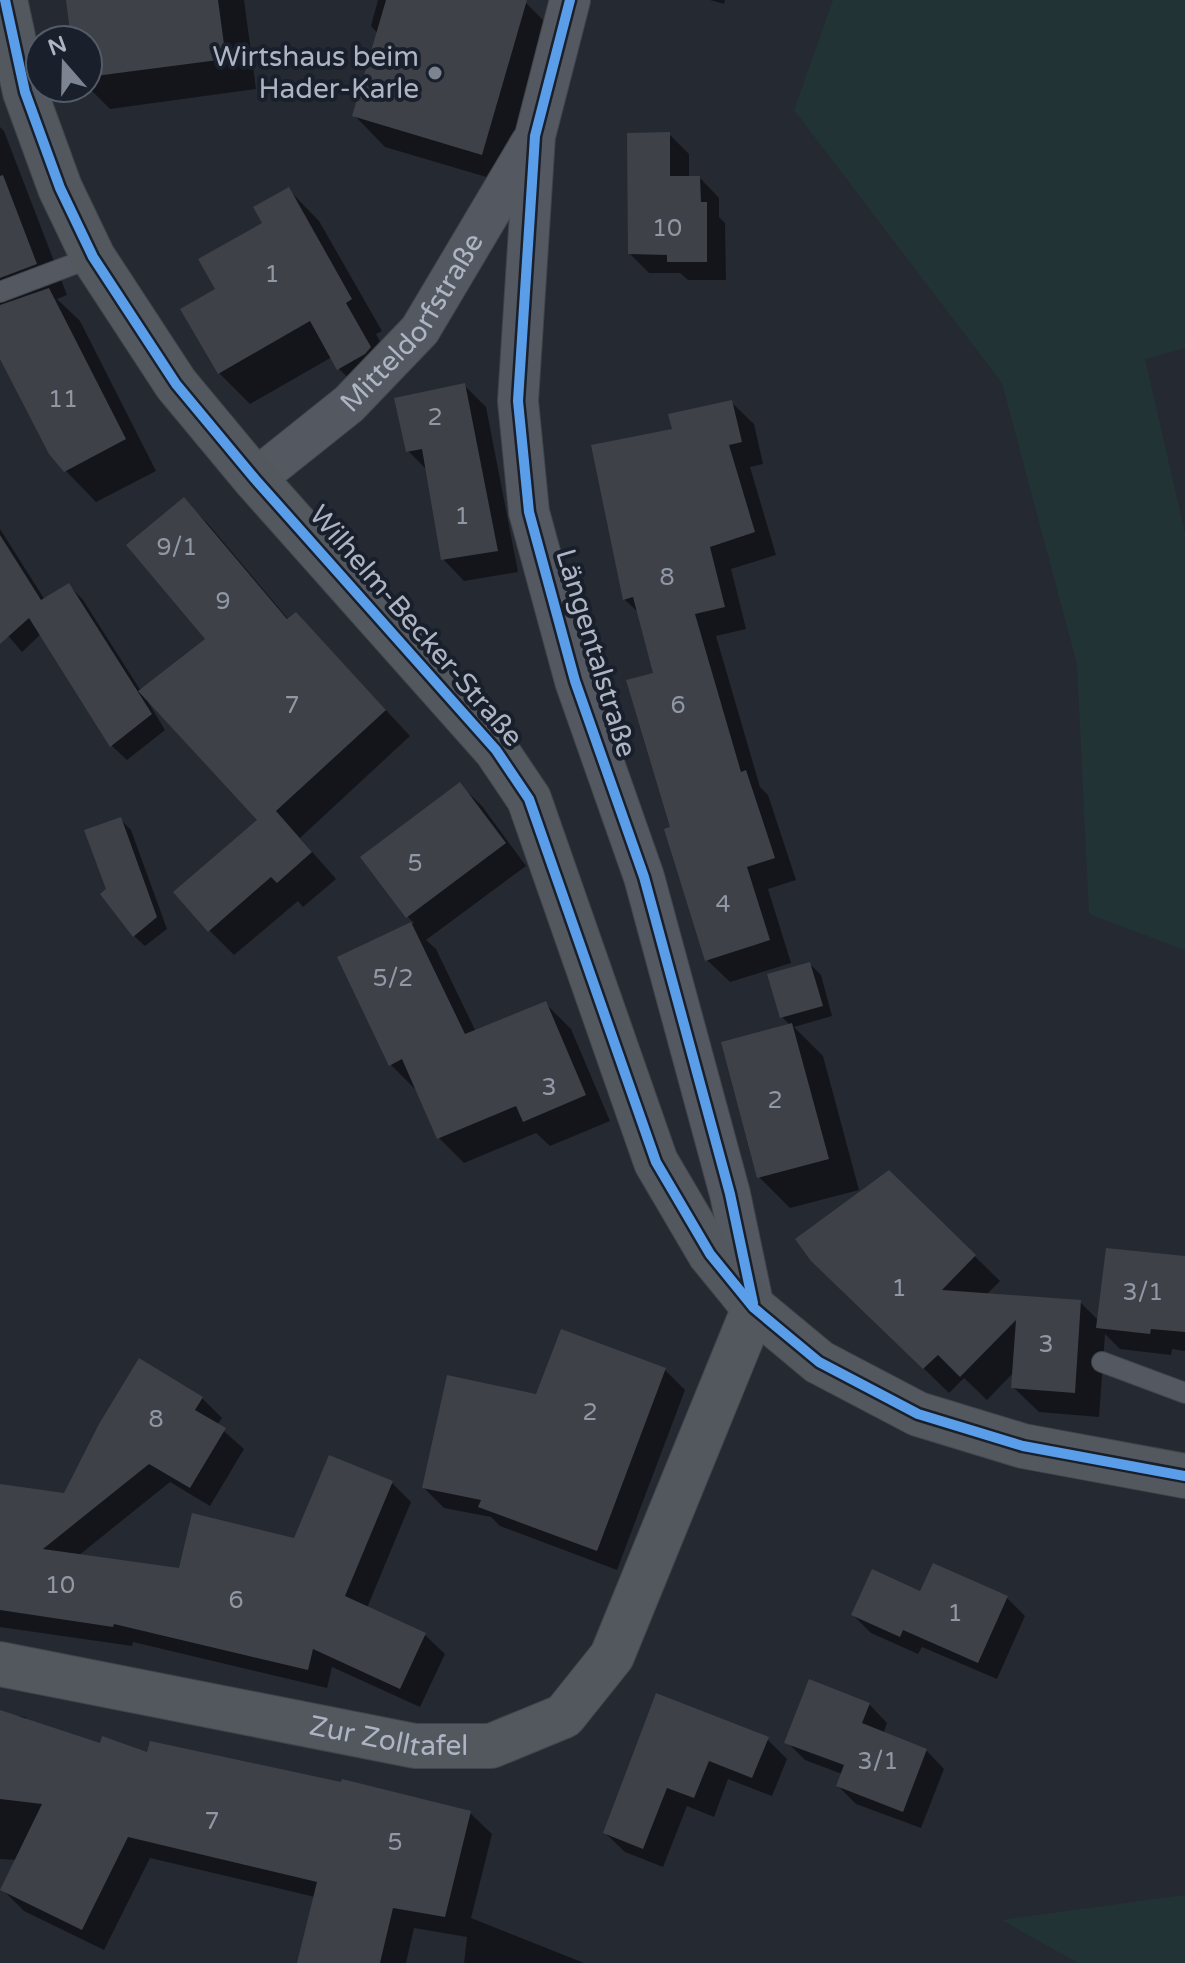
<svg xmlns="http://www.w3.org/2000/svg" width="1185" height="1963" font-family="'Varela Round',sans-serif">
<style>
.green{fill:#223336}
.shadow{fill:#0007}
.building{fill:#3e4148}
.lines{fill:none;stroke-linecap:round;stroke-linejoin:round}
.lane-casing{stroke:#40444a;stroke-width:22}
.street-casing{stroke:#40444a;stroke-width:42}
.secondary-casing{stroke:#40444a;stroke-width:46}
.lane{stroke:#545860;stroke-width:20}
.street{stroke:#545860;stroke-width:40}
.secondary{stroke:#53575e;stroke-width:44}
.cycleway-casing{stroke:#191f2b;stroke-width:15}
.cycleway{stroke:#5a9eea;stroke-width:10}
.poi-dot{fill:#7d8491;stroke:#191f2b;stroke-width:3}
.labels{text-anchor:middle;dominant-baseline:central;stroke-width:8;stroke-linejoin:round;paint-order:stroke}
.number-label{font-size:24px;fill:#9198a5}
.poi-label{font-size:28px;fill:#adb5c4;stroke:#191f2b;text-anchor:end}
.street-label{font-size:28px;fill:#adb5c4;stroke:#191f2b}
</style>
<rect width="100%" height="100%" fill="#252931"/>
<g class="green">
<polygon points="833,0 1185,0 1185,348 1145,359 1185,533 1185,950 1089,914 1077,664 1002,383 794,110"/>
<polygon points="1185,1895 1185,1963 1078,1963 1002,1920"/>
</g>
<g class="shadow">
<polygon points="68,0 244,0 256,89 110,109 88,87 88,40 73,40"/>
<polygon points="378,0 515,0 526,3 557,34 513,185 385,147 354,115 378,34 371,26"/>
<polygon points="710,0 725,0 724,4"/>
<polygon points="0,127 4,131 67,295 57,299 80,321 156,471 96,502 65,470 0,355"/>
<polygon points="669,134 689,154 689,178 700,178 719,198 719,217 725,223 726,280 688,280 680,273 649,273 630,254"/>
<polygon points="288,189 319,221 382,331 376,334 401,380 370,399 338,368 332,357 250,404 219,373 218,290"/>
<polygon points="464,385 486,407 518,572 464,581 443,559 428,471 408,451"/>
<polygon points="731,402 754,424 763,464 750,467 776,555 731,569 746,629 716,636 760,787 768,795 796,880 768,889 791,963 730,982 707,960 672,828 655,674 640,614 624,599 674,431"/>
<polygon points="184,500 209,525 289,620 321,640 410,736 300,838 336,879 303,907 298,901 234,955 209,930 260,820 149,700 148,702 165,730 127,760 112,746 41,634 22,652 0,626 0,529 45,600 69,585 83,600 141,691 208,639"/>
<polygon points="460,785 482,806 526,866 426,940 436,949 476,1032 545,1003 571,1029 610,1121 550,1146 536,1133 464,1163 439,1138 416,1090 391,1065 340,958 414,923 407,916"/>
<polygon points="120,819 131,830 167,929 145,946 134,936 108,890"/>
<polygon points="810,964 821,975 832,1016 794,1027 823,1056 859,1190 790,1208 759,1177 790,1025 782,1017"/>
<polygon points="889,1172 1000,1281 986,1295 1080,1302 1099,1321 1185,1258 1185,1351 1172,1349 1171,1355 1120,1349 1105,1334 1099,1417 1039,1412 1013,1387 1014,1372 987,1400 964,1378 949,1393 839,1286"/>
<polygon points="665,1370 685,1390 617,1570 500,1526 491,1517 444,1508 424,1488"/>
<polygon points="202,1398 222,1418 217,1425 244,1449 210,1506 170,1482 78,1556 180,1570 295,1540 392,1483 411,1502 367,1608 425,1635 445,1654 420,1707 332,1667 327,1688 133,1642 132,1646 0,1627 0,1516 65,1495"/>
<polygon points="921,1593 1007,1598 1025,1616 997,1679 922,1647 918,1654 871,1633 853,1615"/>
<polygon points="657,1696 767,1739 787,1759 772,1796 728,1779 714,1817 687,1806 663,1867 625,1852 605,1833"/>
<polygon points="869,1704 887,1723 883,1734 926,1750 944,1769 921,1828 856,1804 838,1786 842,1774 805,1760 787,1742"/>
<polygon points="0,1714 25,1717 30,1722 101,1745 148,1755 470,1813 492,1834 471,1918 584,1963 464,1963 467,1937 414,1928 406,1963 299,1963 315,1897 150,1858 104,1950 24,1911 3,1890 17,1860 0,1859"/>
</g>
<g class="building">
<polygon points="66,0 218,0 226,59 88,77 88,40 71,40"/>
<polygon points="386,0 527,0 482,155 352,116"/>
<polygon points="670,132 670,176 700,176 701,202 707,202 707,262 667,262 667,255 628,254 627,133"/>
<polygon points="3,175 37,264 0,278 0,176"/>
<polygon points="289,187 352,299 346,303 371,347 365,354 337,370 310,321 218,374 180,309 215,289 198,259 262,223 253,207"/>
<polygon points="49,288 126,439 64,472 49,454 0,359 0,305"/>
<polygon points="465,383 498,551 441,560 422,449 406,452 394,398"/>
<polygon points="732,400 742,442 729,445 755,532 710,547 725,607 695,614 741,772 746,770 775,858 747,867 770,940 705,961 664,829 670,827 626,680 653,673 633,597 623,600 591,445 672,429 668,414"/>
<polygon points="184,497 287,619 296,612 386,710 276,811 312,852 277,883 271,877 208,932 173,892 257,820 138,691 205,639 126,545"/>
<polygon points="0,535 41,600 69,583 152,714 110,747 29,618 0,644"/>
<polygon points="460,782 506,843 406,918 360,857"/>
<polygon points="121,817 157,917 133,937 100,894 106,889 84,830"/>
<polygon points="411,922 465,1034 546,1001 586,1095 523,1122 516,1106 437,1139 402,1059 389,1066 337,957"/>
<polygon points="810,962 823,1006 780,1018 767,974"/>
<polygon points="792,1023 829,1159 757,1178 721,1042"/>
<polygon points="889,1170 976,1255 942,1290 1081,1300 1075,1393 1011,1388 1016,1320 960,1377 938,1355 923,1369 811,1261 795,1239"/>
<polygon points="1106,1248 1185,1256 1185,1332 1151,1329 1150,1334 1096,1328"/>
<polygon points="561,1329 666,1368 597,1551 478,1507 481,1500 422,1488 447,1375 536,1394"/>
<polygon points="139,1358 203,1397 195,1410 226,1428 190,1488 149,1464 43,1549 179,1568 192,1513 294,1538 329,1455 393,1481 345,1596 426,1633 400,1689 313,1649 308,1670 114,1624 113,1627 0,1610 0,1484 64,1493 99,1424"/>
<polygon points="933,1563 1008,1596 978,1663 903,1630 900,1637 851,1615 872,1569 920,1591"/>
<polygon points="809,1679 870,1703 862,1723 927,1749 903,1812 836,1786 844,1765 784,1743"/>
<polygon points="656,1693 769,1737 752,1778 709,1761 694,1798 667,1788 643,1849 603,1833"/>
<polygon points="0,1710 100,1743 102,1736 147,1752 150,1741 341,1782 342,1779 471,1811 445,1917 393,1908 380,1963 297,1963 317,1882 128,1837 82,1930 0,1890 42,1804 0,1799"/>
</g>
<g class="lines">
<g class="lane-casing">
<g id="lane">
<polyline points="0,292 93,257"/>
<polyline points="1102,1362 1185,1393"/>
</g>
</g>
<g class="street-casing">
<g id="street">
<polyline points="570,0 535,136 518,401 529,512 575,681 644,877 730,1194 754,1308"/>
<path id="s1" d="M255,479L349,404L420,330L531,143"/>
</g>
</g>
<g class="secondary-casing">
<g id="secondary">
<polyline points="5,0 25,92 60,188 93,257 176,384 255,479 496,750 529,799 656,1162 710,1254 754,1308 819,1362 918,1414 1023,1446 1185,1476"/>
<path id="s2" d="M0,1664L415,1746H491L564,1716L612,1656L754,1308"/>
</g>
</g>
<use href="#lane" class="lane"/>
<use href="#street" class="street"/>
<use href="#secondary" class="secondary"/>
<g class="cycleway-casing">
<g id="cycleway">
<polyline points="5,0 25,92 60,188 93,257 176,384 255,479 496,750 529,799 656,1162 710,1254 754,1308 819,1362 918,1414 1023,1446 1185,1476"/>
<polyline points="570,0 535,136 518,401 529,512 575,681 644,877 730,1194 753,1303"/>
</g>
</g>
<use href="#cycleway" class="cycleway"/>
</g>
<circle class="poi-dot" cx="435" cy="73" r="8"/>
<g class="labels">
<g class="number-label">
<text x="667" y="228">10</text>
<text x="272" y="274">1</text>
<text x="63" y="399">11</text>
<text x="435" y="417">2</text>
<text x="462" y="516">1</text>
<text x="177" y="547">9/1</text>
<text x="667" y="577">8</text>
<text x="223" y="601">9</text>
<text x="292" y="705">7</text>
<text x="678" y="705">6</text>
<text x="415" y="863">5</text>
<text x="723" y="904">4</text>
<text x="393" y="978">5/2</text>
<text x="549" y="1087">3</text>
<text x="775" y="1100">2</text>
<text x="899" y="1288">1</text>
<text x="1143" y="1292">3/1</text>
<text x="1046" y="1344">3</text>
<text x="590" y="1412">2</text>
<text x="156" y="1419">8</text>
<text x="60" y="1585">10</text>
<text x="236" y="1600">6</text>
<text x="955" y="1613">1</text>
<text x="878" y="1761">3/1</text>
<text x="212" y="1821">7</text>
<text x="395" y="1842">5</text>
</g>
<g class="poi-label">
<text x="419" y="57">Wirtshaus beim<tspan x="419" dy="32">Hader-Karle</tspan></text>
</g>
<g class="street-label">
<text stroke="none"><textPath href="#s1" startOffset="224">Mitteldorfstraße</textPath></text>
<text transform="translate(416 626) rotate(49)">Wilhelm-Becker-Straße</text>
<text transform="translate(596 653) rotate(73)">Längentalstraße</text>
<text stroke="none"><textPath href="#s2" startOffset="396">Zur Zolltafel</textPath></text>
</g>
</g>
<g transform="translate(64 64) rotate(340)"><circle r="38" fill="#191f2b" stroke="#545b68" stroke-width="2"/>
<path d="M0-6L14 30L0 20L-14 30Z" fill="#7d8491"/>
<text y="-12" font-size="22" font-weight="bold" text-anchor="middle" fill="#adb5c4">N</text>
</g>
</svg>
